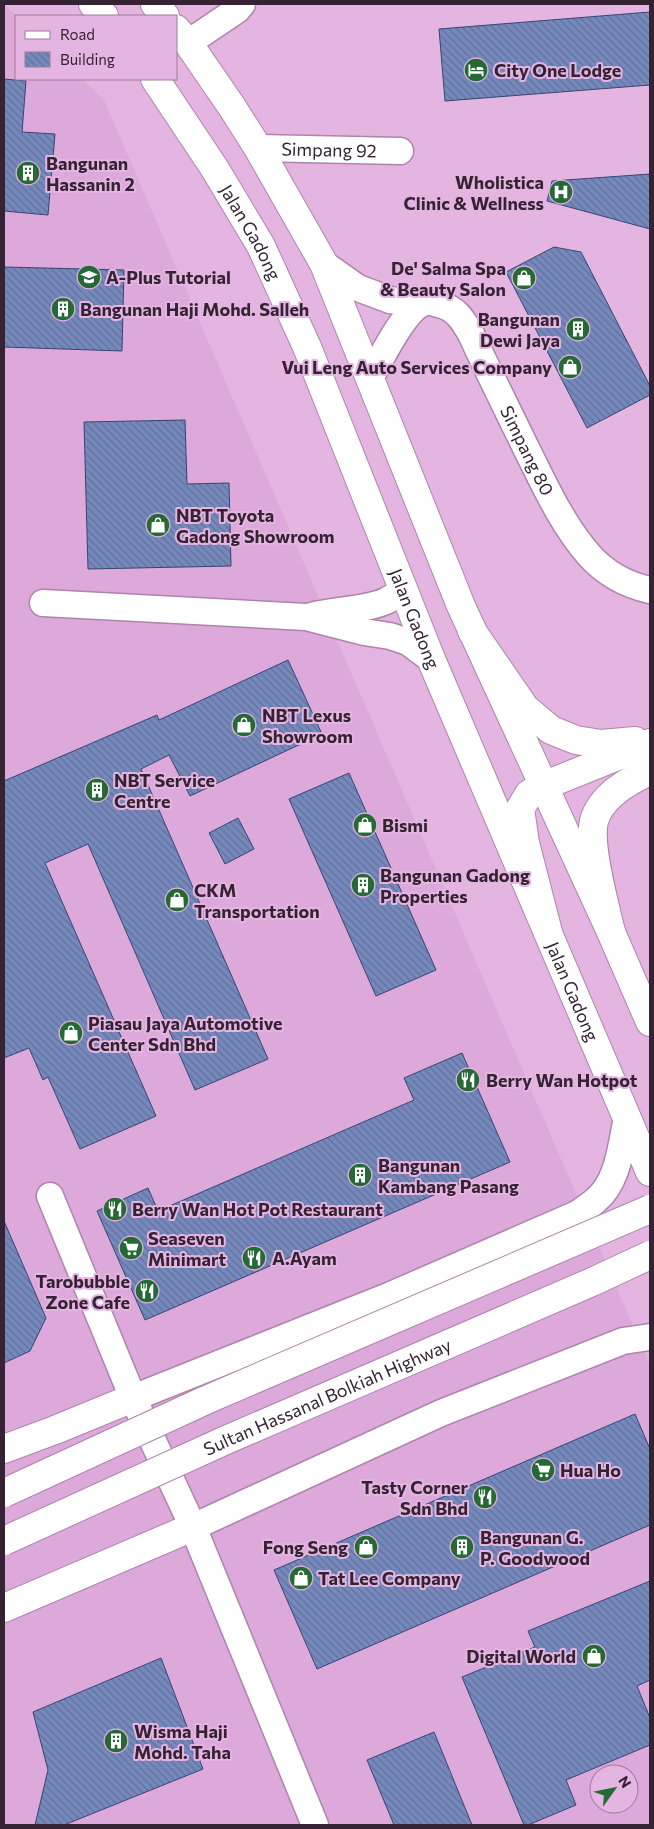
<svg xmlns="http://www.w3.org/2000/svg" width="654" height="1829" font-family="Commissioner,sans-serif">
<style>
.built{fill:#dda8da;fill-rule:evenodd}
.building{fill:url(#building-back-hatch);stroke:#354573}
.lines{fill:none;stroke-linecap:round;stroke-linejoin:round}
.minor-casing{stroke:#af83ad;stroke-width:29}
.primary-casing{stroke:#af83ad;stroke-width:30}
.motorway-casing{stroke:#af83ad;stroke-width:30}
.minor{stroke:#fff;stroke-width:26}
.primary{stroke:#fff;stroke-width:28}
.motorway{stroke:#fff;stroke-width:28}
.motorway-bridge-casing{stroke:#af83ad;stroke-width:30;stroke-linecap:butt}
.motorway-bridge{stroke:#fff;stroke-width:28}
.labels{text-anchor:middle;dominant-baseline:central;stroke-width:4;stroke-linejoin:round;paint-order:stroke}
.poi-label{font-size:18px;font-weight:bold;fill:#352334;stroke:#e4b5e1;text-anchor:start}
.street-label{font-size:18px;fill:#352334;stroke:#e4b5e1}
</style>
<defs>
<pattern id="building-back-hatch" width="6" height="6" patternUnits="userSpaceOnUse" patternTransform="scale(1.25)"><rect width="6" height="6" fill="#7689bc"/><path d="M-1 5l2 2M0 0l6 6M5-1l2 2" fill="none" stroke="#62709a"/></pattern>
</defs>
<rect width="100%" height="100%" fill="#e4b5e1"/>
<path class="built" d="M4,4L17,16L16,79H82L104,100L650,1365V1825H4ZM599,1774H629V1804H599Z"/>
<g class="building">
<polygon points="650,12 650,85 445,101 439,29"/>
<polygon points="4,79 26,81 22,132 55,134 48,215 4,211"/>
<polygon points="650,174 650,229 547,201 552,181"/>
<polygon points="554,247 581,252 650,386 650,395 587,428 506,272"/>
<polygon points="4,267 124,270 122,351 4,347"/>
<polygon points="185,420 187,484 229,483 231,566 88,569 84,422"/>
<polygon points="288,660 322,734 190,796 169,755 141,769 268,1059 195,1090 88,844 45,863 156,1116 80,1149 48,1077 43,1080 29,1048 4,1058 4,781 157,715 159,720"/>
<polygon points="349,773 436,970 376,996 289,799"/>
<polygon points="238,818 254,849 225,864 209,833"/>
<polygon points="462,1053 510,1162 145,1320 97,1211 148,1188 158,1211 414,1100 404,1078"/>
<polygon points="4,1221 46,1318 30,1351 4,1363"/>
<polygon points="635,1414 650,1449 650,1525 317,1669 274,1570"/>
<polygon points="650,1581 650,1680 637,1686 650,1718 650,1745 566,1780 576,1805 528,1825 524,1825 462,1677 535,1647 528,1631"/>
<polygon points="161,1658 203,1769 64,1825 35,1825 48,1770 33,1712"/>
<polygon points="434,1732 472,1825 394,1825 367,1760"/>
</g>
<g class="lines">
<g class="minor-casing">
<g id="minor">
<polyline points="188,43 237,10 242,4"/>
<path id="s1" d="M258,148L400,151"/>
<polyline points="324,264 358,288 390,300 420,304"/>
<path id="s2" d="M370,379C379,362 407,304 426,302C429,301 435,303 438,304C455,307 463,320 471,334C489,373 508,411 527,450C545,486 562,524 589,555C605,573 627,585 650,590"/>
<polyline points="43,603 306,617 364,632 390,636 408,642 431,659"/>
<path d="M311,616C334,610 366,610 386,601C392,598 398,594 403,590"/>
<polyline points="50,1196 133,1398 193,1527 315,1825"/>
<path d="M133,1398L391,1295L577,1214C584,1209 591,1205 596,1200C619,1181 621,1144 627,1118"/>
<polyline points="193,1527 441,1413 623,1341 650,1337"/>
</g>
</g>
<g class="primary-casing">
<g id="primary">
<polyline points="93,4 104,16"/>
<polyline points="155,4 165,16"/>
<polyline points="176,29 188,43 232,107 258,148 324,264 461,606 611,932 650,1022"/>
<path id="s3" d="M155,79L215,169L261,246L307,347L431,659L650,1172"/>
</g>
</g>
<g class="motorway-casing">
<g id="motorway">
<polyline points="472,631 525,708 551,730 576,740 601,744 635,741"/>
<polyline points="548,932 525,843 520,809 529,794 543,786 650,743"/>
<path d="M611,932C605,906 588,845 594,821C601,796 628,781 650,771"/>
<polyline points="4,1449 55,1430 133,1398"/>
<polyline points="4,1608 193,1527"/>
</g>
</g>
<use href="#minor" class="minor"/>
<use href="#primary" class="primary"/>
<use href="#motorway" class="motorway"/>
<g class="motorway-bridge-casing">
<g id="motorway-bridge">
<polyline points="4,1493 206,1400 650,1209"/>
<path id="s4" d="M4,1541L226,1440L592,1282L650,1255"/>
</g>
</g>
<use href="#motorway-bridge" class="motorway-bridge"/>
</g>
<defs>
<g id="hotel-disc" transform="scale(1.25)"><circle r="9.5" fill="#256934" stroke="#e4b5e1"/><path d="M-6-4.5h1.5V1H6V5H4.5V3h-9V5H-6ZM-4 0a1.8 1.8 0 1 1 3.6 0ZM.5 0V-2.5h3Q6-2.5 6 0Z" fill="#fff"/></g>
<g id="building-disc" transform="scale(1.25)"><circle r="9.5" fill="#256934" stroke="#e4b5e1"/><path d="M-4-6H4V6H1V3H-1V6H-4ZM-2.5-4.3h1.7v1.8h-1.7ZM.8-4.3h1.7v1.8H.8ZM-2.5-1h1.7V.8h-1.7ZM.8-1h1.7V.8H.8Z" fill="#fff"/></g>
<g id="hospital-disc" transform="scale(1.25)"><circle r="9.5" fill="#256934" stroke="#e4b5e1"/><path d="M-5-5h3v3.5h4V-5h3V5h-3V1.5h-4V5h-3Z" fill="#fff"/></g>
<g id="school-disc" transform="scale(1.25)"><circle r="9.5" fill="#256934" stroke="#e4b5e1"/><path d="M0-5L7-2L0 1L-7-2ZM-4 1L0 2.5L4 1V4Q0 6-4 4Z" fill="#fff"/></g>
<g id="shop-disc" transform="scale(1.25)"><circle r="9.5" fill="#256934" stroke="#e4b5e1"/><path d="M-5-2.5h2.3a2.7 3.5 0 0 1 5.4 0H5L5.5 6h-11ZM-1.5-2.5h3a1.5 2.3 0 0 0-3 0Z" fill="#fff"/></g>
<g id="restaurant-disc" transform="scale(1.25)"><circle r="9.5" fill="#256934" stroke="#e4b5e1"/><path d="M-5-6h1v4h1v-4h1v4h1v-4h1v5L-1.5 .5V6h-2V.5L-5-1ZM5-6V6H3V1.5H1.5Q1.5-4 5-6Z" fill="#fff"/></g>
<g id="supermarket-disc" transform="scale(1.25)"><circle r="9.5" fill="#256934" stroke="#e4b5e1"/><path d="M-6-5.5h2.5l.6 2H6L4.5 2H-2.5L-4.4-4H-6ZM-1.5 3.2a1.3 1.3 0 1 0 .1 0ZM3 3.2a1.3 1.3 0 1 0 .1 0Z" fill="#fff"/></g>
</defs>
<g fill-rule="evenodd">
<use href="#hotel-disc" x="476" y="70"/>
<use href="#building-disc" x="28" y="173"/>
<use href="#hospital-disc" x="561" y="192"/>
<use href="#school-disc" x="89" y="277"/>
<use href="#shop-disc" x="524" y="278"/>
<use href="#building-disc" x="63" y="309"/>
<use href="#building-disc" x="578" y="329"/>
<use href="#shop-disc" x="570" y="367"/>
<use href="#shop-disc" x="158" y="525"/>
<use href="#shop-disc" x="244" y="725"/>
<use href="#building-disc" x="97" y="790"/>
<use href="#shop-disc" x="365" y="825"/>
<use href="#building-disc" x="363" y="885"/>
<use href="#shop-disc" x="177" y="900"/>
<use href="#shop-disc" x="71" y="1033"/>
<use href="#restaurant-disc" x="468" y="1080"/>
<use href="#building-disc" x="360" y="1175"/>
<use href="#restaurant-disc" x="115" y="1209"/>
<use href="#supermarket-disc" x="131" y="1248"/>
<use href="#restaurant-disc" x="254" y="1258"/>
<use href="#restaurant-disc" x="147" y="1291"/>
<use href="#supermarket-disc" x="543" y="1470"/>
<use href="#restaurant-disc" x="485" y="1497"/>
<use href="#shop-disc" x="366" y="1547"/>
<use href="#building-disc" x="462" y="1547"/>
<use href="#shop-disc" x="301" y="1578"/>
<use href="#shop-disc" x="594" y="1656"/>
<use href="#building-disc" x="116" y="1741"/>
</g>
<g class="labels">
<g class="poi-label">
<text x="494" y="70">City One Lodge</text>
<text x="46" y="163">Bangunan<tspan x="46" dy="21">Hassanin 2</tspan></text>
<text x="544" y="182" text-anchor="end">Wholistica<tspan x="544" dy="21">Clinic &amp; Wellness</tspan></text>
<text x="506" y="268" text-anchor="end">De' Salma Spa<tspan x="506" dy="21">&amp; Beauty Salon</tspan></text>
<text x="106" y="277">A-Plus Tutorial</text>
<text x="80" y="309">Bangunan Haji Mohd. Salleh</text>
<text x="560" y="319" text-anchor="end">Bangunan<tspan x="560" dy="21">Dewi Jaya</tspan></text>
<text x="552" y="367" text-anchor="end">Vui Leng Auto Services Company</text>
<text x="176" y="515">NBT Toyota<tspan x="176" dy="21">Gadong Showroom</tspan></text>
<text x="262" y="715">NBT Lexus<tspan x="262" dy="21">Showroom</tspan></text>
<text x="114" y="780">NBT Service<tspan x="114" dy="21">Centre</tspan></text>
<text x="382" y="825">Bismi</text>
<text x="380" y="875">Bangunan Gadong<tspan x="380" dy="21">Properties</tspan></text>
<text x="194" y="890">CKM<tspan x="194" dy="21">Transportation</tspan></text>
<text x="88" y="1023">Piasau Jaya Automotive<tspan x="88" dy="21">Center Sdn Bhd</tspan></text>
<text x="486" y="1080">Berry Wan Hotpot</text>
<text x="378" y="1165">Bangunan<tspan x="378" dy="21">Kambang Pasang</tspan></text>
<text x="132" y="1209">Berry Wan Hot Pot Restaurant</text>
<text x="148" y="1238">Seaseven<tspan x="148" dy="21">Minimart</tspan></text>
<text x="272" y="1258">A.Ayam</text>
<text x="130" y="1281" text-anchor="end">Tarobubble<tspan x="130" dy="21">Zone Cafe</tspan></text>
<text x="560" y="1470">Hua Ho</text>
<text x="468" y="1487" text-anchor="end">Tasty Corner<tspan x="468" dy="21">Sdn Bhd</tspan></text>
<text x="480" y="1537">Bangunan G.<tspan x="480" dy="21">P. Goodwood</tspan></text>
<text x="348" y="1547" text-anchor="end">Fong Seng</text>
<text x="318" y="1578">Tat Lee Company</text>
<text x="576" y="1656" text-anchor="end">Digital World</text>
<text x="134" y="1731">Wisma Haji<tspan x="134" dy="21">Mohd. Taha</tspan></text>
</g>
<g class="street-label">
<text stroke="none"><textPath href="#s1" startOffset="71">Simpang 92</textPath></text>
<text stroke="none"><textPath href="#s3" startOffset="181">Jalan Gadong</textPath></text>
<text stroke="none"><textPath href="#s2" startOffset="285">Simpang 80</textPath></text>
<text stroke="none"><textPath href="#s3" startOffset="601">Jalan Gadong</textPath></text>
<text stroke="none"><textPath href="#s3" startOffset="1006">Jalan Gadong</textPath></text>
<text stroke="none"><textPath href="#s4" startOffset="354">Sultan Hassanal Bolkiah Highway</textPath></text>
</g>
</g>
<rect width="654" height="1829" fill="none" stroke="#352334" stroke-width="10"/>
<rect x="15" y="15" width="162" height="65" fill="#e4b5e1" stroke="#9e7b9c"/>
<rect x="25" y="31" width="25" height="8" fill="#ffffff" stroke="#9e7b9c"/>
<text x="60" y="40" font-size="15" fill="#352334">Road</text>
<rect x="25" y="52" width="25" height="15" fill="url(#building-back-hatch)" stroke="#9e7b9c"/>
<text x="60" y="65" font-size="15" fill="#352334">Building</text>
<g transform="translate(614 1789) rotate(57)"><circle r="24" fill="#e4b5e1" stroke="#9e7b9c"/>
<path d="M0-4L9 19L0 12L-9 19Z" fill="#256934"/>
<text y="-8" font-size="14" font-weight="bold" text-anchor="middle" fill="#352334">N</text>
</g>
</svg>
